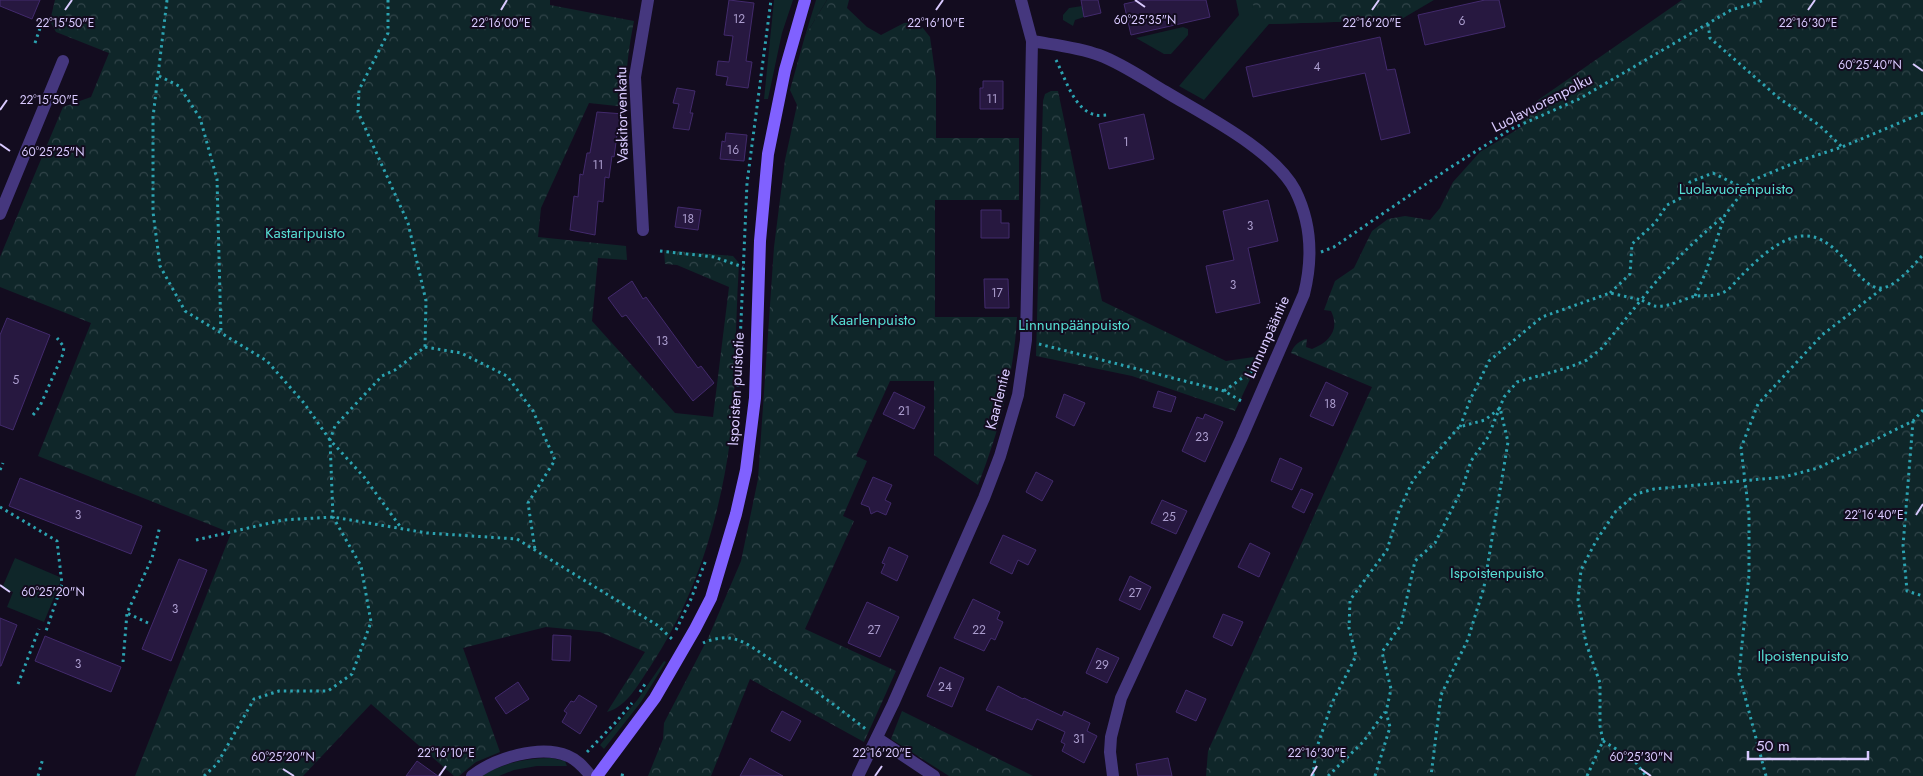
<svg xmlns="http://www.w3.org/2000/svg" width="1923" height="776" font-family="Jost,sans-serif">
<style>
.green{fill:#0f2629}
.forest{fill:url(#forest-crowns)}
.building{fill:#271840;stroke:#422a6c}
.lines{fill:none;stroke-linecap:round;stroke-linejoin:round}
.path{stroke:#2ca3b1;stroke-width:3;stroke-dasharray:2.5 4;stroke-linecap:butt}
.street{stroke:#45377e;stroke-width:12}
.secondary{stroke:#8061ff;stroke-width:12}
.ticks{fill:none;stroke:#d9caff;stroke-width:2}
.labels{text-anchor:middle;dominant-baseline:central;stroke-width:4;stroke-linejoin:round;paint-order:stroke}
.number-label{font-size:12px;fill:#ac9ecf}
.street-label{font-size:15px;fill:#d9caff;stroke:#130c1f}
.park-label{font-size:15px;fill:#56dfd4;stroke:#130c1f}
.ticks-label{font-size:12px;text-anchor:middle;fill:#d9caff;stroke:#130c1f;stroke-width:4;stroke-linejoin:round;paint-order:stroke}
</style>
<defs>
<pattern id="forest-crowns" width="20" height="18" patternUnits="userSpaceOnUse" patternTransform="scale(1.25)"><rect width="20" height="18" fill="#0f2629"/><path d="M2 6a3 3 0 1 1 6 0M12 15a3 3 0 1 1 6 0" fill="none" stroke="#314449"/></pattern>
</defs>
<rect width="100%" height="100%" fill="#130c1f"/>
<g class="green">
<polygon points="774,0 793,0 782,33 768,99 764,99"/>
<polygon points="816,0 827,0 805,36"/>
<polygon points="1236,0 1434,0 1400,20 1269,24 1204,100 1179,86 1239,15"/>
<polygon points="1082,6 1084,17 1075,20 1073,26 1063,20 1063,15 1069,8"/>
<polygon points="1183,27 1188,29 1188,35 1171,54 1164,54 1136,38"/>
<polygon points="15,558 62,578 44,622 7,607 13,592 2,588"/>
<polygon points="664,661 666,662 641,702 604,749 600,745 638,699"/>
<path d="M551,758L565,761L567,766H537L514,770L499,776H481C503,763 526,758 551,758Z"/>
</g>
<g class="forest">
<path d="M55,0H550V5L634,21C628,51 625,77 626,107L589,103L541,208L538,237L626,246L627,260L598,258L592,321L675,413L713,417L729,287L677,265L665,264L664,250L733,256L739,263C737,297 736,331 735,365C734,390 734,416 730,441C719,521 695,599 650,667C639,683 627,707 607,712L645,652L600,632L546,627L463,648L500,752L476,762L459,776H454L371,704L303,776H135L231,533L38,456L91,323L0,287V257L63,107L91,97L109,53L56,32L50,21Z"/>
<path d="M827,0H849L847,8L867,27L881,35L904,23L918,22L930,37L936,79V138H1019V200H935V317H1017C1014,375 999,432 978,485L934,455V381H890L856,456L867,461L843,516L854,521L805,629L896,671L864,742L750,679L711,776H648L663,739L664,723L709,636L741,561L758,479L774,247L785,160L797,105L790,90L805,36Z"/>
<polygon points="1249,0 1424,0 1400,20 1269,24"/>
<path d="M1682,0H1923V776H1206L1208,751L1372,387L1291,353C1293,346 1300,340 1307,339L1306,347L1312,349C1330,342 1340,329 1331,311L1324,310L1335,281L1354,268L1372,231L1388,219L1405,216L1430,220L1440,208L1453,182L1480,152L1523,126L1518,114Z"/>
<polygon points="1051,91 1058,91 1102,301 1226,361 1261,356 1235,411 1132,376 1036,356 1043,101 1045,94"/>
<polygon points="902,711 1033,776 949,776 891,739"/>
</g>
<g class="building">
<polygon points="0,0 40,0 32,19 0,6"/>
<polygon points="729,0 754,3 746,61 752,62 748,88 726,85 728,77 716,75 718,61 729,62 733,36 724,35"/>
<polygon points="1081,0 1098,0 1101,13 1084,17"/>
<polygon points="1142,0 1206,0 1210,17 1131,35 1124,4"/>
<polygon points="1485,0 1499,0 1505,27 1425,45 1418,15"/>
<polygon points="1380,37 1387,70 1395,69 1410,133 1381,140 1365,73 1253,97 1246,67"/>
<polygon points="983,81 1003,81 1003,109 980,109 980,88 983,88"/>
<polygon points="677,88 695,91 690,113 693,113 689,130 673,128 679,104 673,103"/>
<polygon points="597,112 624,114 620,136 617,135 614,157 612,156 609,178 605,177 603,202 598,201 595,235 570,230 574,196 578,197 580,174 583,175 587,153 590,153"/>
<polygon points="1144,114 1154,159 1109,169 1099,124"/>
<polygon points="726,133 747,135 744,161 720,159 722,141 725,142"/>
<polygon points="1268,200 1278,241 1248,248 1260,303 1216,313 1206,266 1234,260 1223,211"/>
<polygon points="678,207 701,210 698,230 675,227"/>
<polygon points="981,210 1001,210 1001,223 1009,223 1009,238 981,238"/>
<polygon points="984,279 1008,279 1009,308 985,308"/>
<polygon points="632,281 643,299 646,297 698,368 701,366 714,383 693,401 626,315 622,317 608,298"/>
<polygon points="7,318 50,335 13,430 0,425 0,335"/>
<polygon points="1326,382 1348,393 1333,426 1310,416"/>
<polygon points="1158,391 1176,397 1171,412 1153,407"/>
<polygon points="894,392 925,407 914,429 883,414"/>
<polygon points="1064,394 1085,403 1074,426 1056,417"/>
<polygon points="1205,414 1223,422 1205,462 1182,451 1197,417 1203,419"/>
<polygon points="1280,458 1302,468 1292,490 1271,481"/>
<polygon points="1036,472 1053,481 1042,501 1026,492"/>
<polygon points="873,477 892,485 885,500 891,503 886,515 877,511 871,514 869,507 861,504"/>
<polygon points="20,478 142,526 131,554 9,506"/>
<polygon points="1301,489 1313,494 1304,513 1292,507"/>
<polygon points="1162,500 1187,511 1176,534 1151,523"/>
<polygon points="1003,535 1036,550 1028,565 1018,560 1012,574 990,563"/>
<polygon points="1250,543 1270,553 1259,577 1238,567"/>
<polygon points="889,547 908,556 897,581 881,573 885,564 882,563"/>
<polygon points="179,559 207,570 171,661 142,649"/>
<polygon points="1130,576 1151,587 1140,610 1119,600"/>
<polygon points="973,599 1000,612 997,619 1003,622 995,640 991,638 984,651 954,638"/>
<polygon points="867,602 899,617 880,657 848,643"/>
<polygon points="1223,614 1243,622 1232,646 1213,637"/>
<polygon points="0,618 17,625 1,666 0,666"/>
<polygon points="553,635 571,636 570,661 552,660"/>
<polygon points="45,636 121,667 111,692 35,661"/>
<polygon points="1097,648 1119,658 1107,683 1086,673"/>
<polygon points="940,667 964,678 952,707 927,696"/>
<polygon points="518,682 529,699 506,714 495,698"/>
<polygon points="998,686 1023,699 1024,698 1062,716 1064,711 1090,723 1087,731 1097,736 1084,763 1062,751 1065,744 1061,742 1065,732 1037,719 1032,730 986,710"/>
<polygon points="1186,690 1206,699 1196,721 1176,712"/>
<polygon points="579,695 597,706 580,734 562,722 567,713 564,711 571,701 574,702"/>
<polygon points="782,711 801,721 790,741 771,731"/>
<polygon points="750,758 783,776 740,776"/>
<polygon points="1168,758 1172,776 1138,776 1136,764"/>
<polygon points="417,761 438,776 406,776"/>
</g>
<g class="lines">
<g class="path">
<polyline points="167,0 153,117 153,212 160,266 185,311 267,361 304,403 330,440 364,477 402,529"/>
<polyline points="388,0 388,33 359,90 358,112 408,223 426,301 425,347"/>
<polyline points="1708,24 1710,38 1780,99 1819,125 1842,147"/>
<polyline points="35,43 40,28"/>
<path d="M1056,60C1065,77 1074,111 1096,115C1099,116 1104,115 1108,115"/>
<polyline points="159,76 179,86 200,118 217,179 221,334"/>
<polyline points="660,251 714,257 743,267"/>
<polyline points="1321,252 1334,247 1448,169 1511,129 1579,99 1731,10 1765,0"/>
<polyline points="1610,293 1630,274 1632,244 1655,223 1667,205 1681,198 1690,182 1713,173 1745,189"/>
<polyline points="1695,296 1705,274 1725,215 1751,181 1799,161 1842,147 1923,113"/>
<polyline points="1039,344 1224,391 1243,402"/>
<polyline points="1224,391 1256,368"/>
<polyline points="737,413 747,183 771,0"/>
<polyline points="33,415 40,406 63,354 64,347 57,338"/>
<polyline points="1913,421 1903,546 1907,591 1923,596"/>
<path d="M1460,427L1470,400L1489,361L1542,317L1610,293L1641,300C1667,267 1693,242 1725,215"/>
<polyline points="0,470 3,463"/>
<polyline points="0,507 57,541 62,584 46,631"/>
<polyline points="196,540 283,520 333,517 427,533 517,539 657,625 672,639"/>
<polyline points="148,623 127,613 152,558 160,526"/>
<polyline points="676,630 691,599 706,560"/>
<path d="M703,643C709,640 722,637 729,638C745,640 757,651 770,659C803,682 835,705 867,730"/>
<polyline points="123,662 127,613"/>
<polyline points="18,684 39,629"/>
<polyline points="640,692 647,681"/>
<polyline points="1603,741 1634,760 1646,776"/>
<polyline points="587,752 616,722 632,703"/>
<polyline points="38,776 43,758"/>
<polyline points="204,776 217,764 254,699 279,691 328,691 352,674 371,622 361,566 333,517 330,440 335,426 382,376 395,370 425,347 461,353 507,376 533,411 555,460 528,503 535,550"/>
<polyline points="622,776 623,772"/>
<polyline points="1313,776 1316,750 1332,703 1356,656 1349,628 1350,600 1387,550 1399,511 1413,480 1459,427 1485,420 1500,408 1508,442 1484,587 1468,639 1441,695 1431,776"/>
<polyline points="1328,776 1363,742 1385,712"/>
<path d="M1375,776L1390,727L1386,712L1391,689L1382,652L1401,625L1415,561L1435,543L1462,489L1471,461L1488,437L1504,397L1517,382L1570,367L1587,360L1602,348L1641,300C1646,302 1651,305 1655,306C1667,308 1681,300 1692,297C1703,294 1715,298 1726,291C1731,288 1735,282 1739,278C1755,262 1778,238 1802,236C1840,233 1858,291 1882,288C1897,286 1913,265 1923,255"/>
<polyline points="1587,776 1603,741 1600,726 1600,683 1586,643 1578,600 1581,570 1596,541 1616,511 1636,494 1654,489 1784,477 1818,468 1913,421 1923,410"/>
<polyline points="1766,776 1739,674 1749,575 1749,514 1741,448 1758,404 1822,335 1883,288"/>
</g>
<g class="street">
<path d="M1032,41C1055,45 1077,47 1099,55C1123,64 1144,79 1166,92C1204,115 1274,150 1295,190C1312,224 1313,258 1304,294L1241,439L1121,698L1111,737L1110,752L1113,776"/>
<polyline points="0,214 63,61"/>
<polyline points="643,230 635,77 648,0"/>
<polyline points="877,738 934,776"/>
<path d="M472,776C495,758 540,744 568,756C578,760 584,768 591,776"/>
<polyline points="858,776 893,704 984,498 1000,456 1018,395 1026,340 1032,41 1021,0"/>
</g>
<polyline class="secondary" points="597,776 655,698 695,629 711,598 736,514 746,470 755,398 760,241 768,154 785,70 805,0"/>
</g>
<path class="ticks" d="M1135,0L1145,7M65,10L72,0M501,10L507,0M936,10L943,0M1372,10L1379,0M1808,10L1815,0M1913,64L1923,71M0,110L7,100M0,144L10,151M1916,515L1923,504M0,585L10,592M283,769L294,776M1641,769L1651,776M439,776L446,766M875,776L882,766M1311,776L1317,766"/>
<g class="labels">
<g class="number-label">
<text x="739" y="19">12</text>
<text x="1462" y="21">6</text>
<text x="1317" y="67">4</text>
<text x="992" y="99">11</text>
<text x="1126" y="142">1</text>
<text x="733" y="150">16</text>
<text x="598" y="165">11</text>
<text x="688" y="219">18</text>
<text x="1250" y="226">3</text>
<text x="1233" y="285">3</text>
<text x="997" y="293">17</text>
<text x="662" y="341">13</text>
<text x="16" y="380">5</text>
<text x="1330" y="404">18</text>
<text x="904" y="411">21</text>
<text x="1202" y="437">23</text>
<text x="78" y="515">3</text>
<text x="1169" y="517">25</text>
<text x="1135" y="593">27</text>
<text x="175" y="609">3</text>
<text x="874" y="630">27</text>
<text x="979" y="630">22</text>
<text x="78" y="664">3</text>
<text x="1102" y="665">29</text>
<text x="945" y="687">24</text>
<text x="1079" y="739">31</text>
</g>
<g class="street-label">
<text transform="translate(1542 103) rotate(-27)">Luolavuorenpolku</text>
<text transform="translate(622 115) rotate(-91)">Vaskitorvenkatu</text>
<text transform="translate(1267 337) rotate(-66)">Linnunpääntie</text>
<text transform="translate(736 389) rotate(-87)">Ispoisten puistotie</text>
<text transform="translate(998 399) rotate(-76)">Kaarlentie</text>
</g>
<g class="park-label">
<text x="1736" y="189">Luolavuorenpuisto</text>
<text x="305" y="233">Kastaripuisto</text>
<text x="873" y="320">Kaarlenpuisto</text>
<text x="1074" y="325">Linnunpäänpuisto</text>
<text x="1497" y="573">Ispoistenpuisto</text>
<text x="1803" y="656">Ilpoistenpuisto</text>
</g>
</g>
<g class="ticks-label">
<text x="1145" y="24">60°25'35"N</text>
<text x="65" y="27">22°15'50"E</text>
<text x="1372" y="27">22°16'20"E</text>
<text x="1808" y="27">22°16'30"E</text>
<text x="501" y="27">22°16'00"E</text>
<text x="936" y="27">22°16'10"E</text>
<text x="1870" y="69">60°25'40"N</text>
<text x="49" y="104">22°15'50"E</text>
<text x="53" y="156">60°25'25"N</text>
<text x="1874" y="519">22°16'40"E</text>
<text x="53" y="596">60°25'20"N</text>
<text x="446" y="757">22°16'10"E</text>
<text x="882" y="757">22°16'20"E</text>
<text x="1317" y="757">22°16'30"E</text>
<text x="283" y="761">60°25'20"N</text>
<text x="1641" y="761">60°25'30"N</text>
</g>
<path d="M1748 751v8h120v-8" fill="none" stroke="#d9caff" stroke-width="2.5"/>
<text x="1756" y="751" font-size="15" fill="#d9caff" stroke="#130c1f" stroke-width="4" paint-order="stroke">50 m</text>
</svg>
